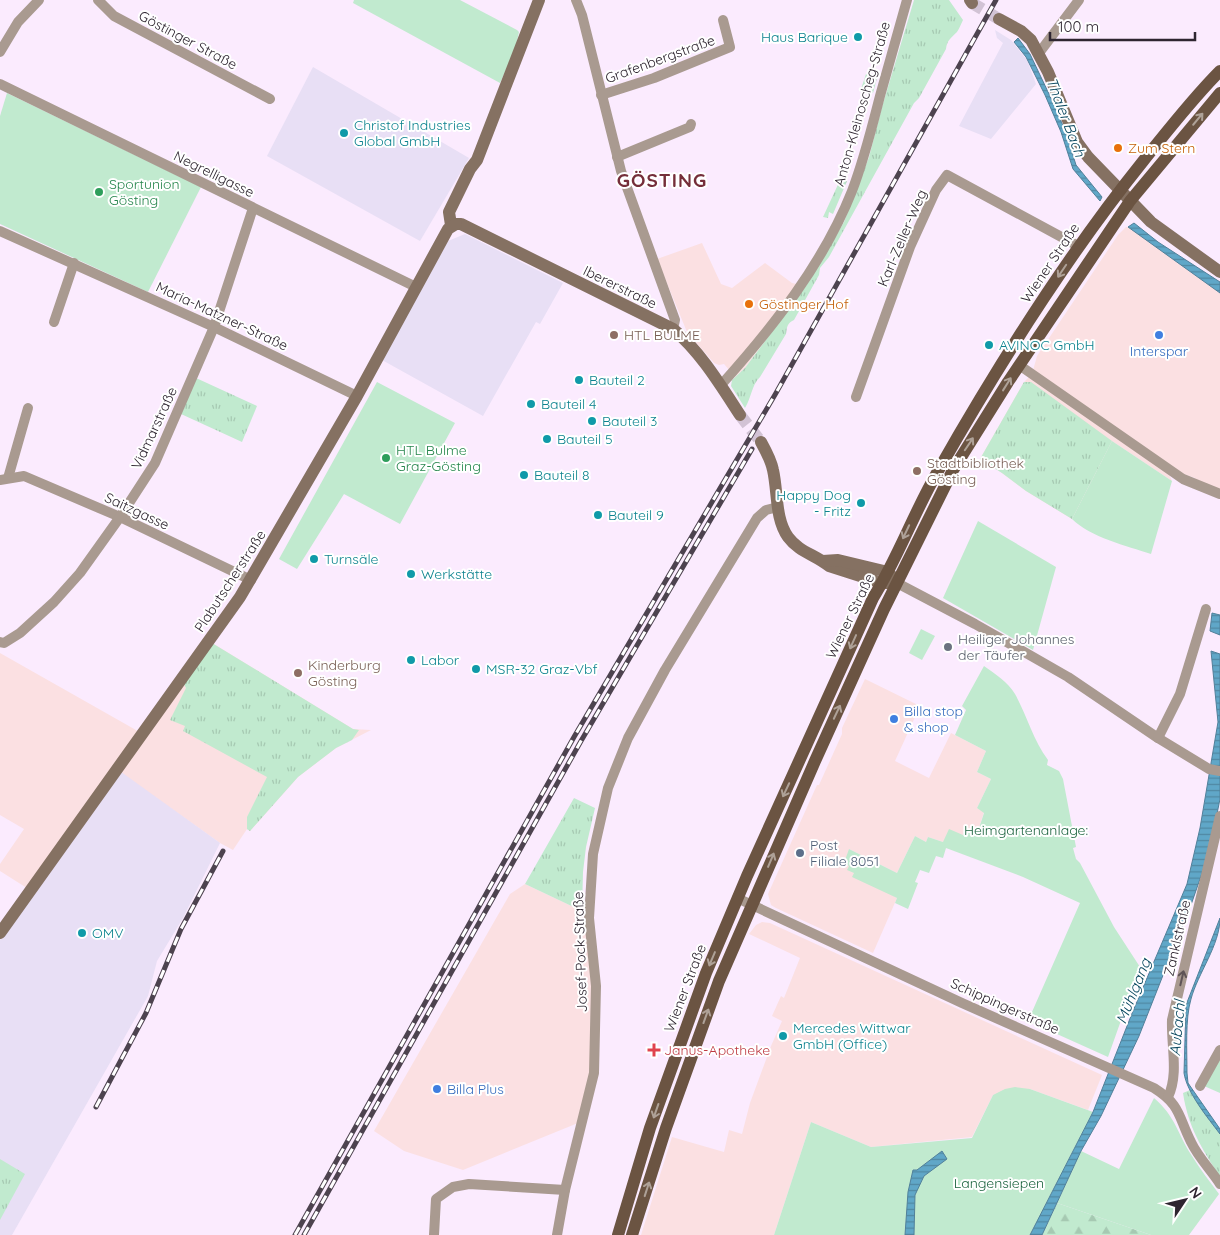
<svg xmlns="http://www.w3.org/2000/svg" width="1220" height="1235" font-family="Quicksand,sans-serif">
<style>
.commercial{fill:#fbe0e2}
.industrial{fill:#e8dff5}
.grass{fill:url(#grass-tufts)}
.forest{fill:url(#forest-firs)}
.green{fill:#c1eacf}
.water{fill:url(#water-rules);stroke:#51809a}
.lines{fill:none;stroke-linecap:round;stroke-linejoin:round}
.secondary-tunnel{stroke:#d2c3d5;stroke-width:12;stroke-dasharray:12 6;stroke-linecap:butt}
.street{stroke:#a99a90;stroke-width:10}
.secondary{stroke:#857162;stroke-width:12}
.primary{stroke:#6b5442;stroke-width:12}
.rail-casing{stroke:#4d434f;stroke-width:5}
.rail{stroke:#fff;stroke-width:3;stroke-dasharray:9;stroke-linecap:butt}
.oneway{stroke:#aea197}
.oneway2{stroke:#5f5456}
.culture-dot{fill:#0f9aa8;stroke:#fff;stroke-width:2}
.food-dot{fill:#e8710a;stroke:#fff;stroke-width:2}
.leisure-dot{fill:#2e9e5b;stroke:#fff;stroke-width:2}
.education-dot{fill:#8d6e63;stroke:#fff;stroke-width:2}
.shop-dot{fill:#3f7fe0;stroke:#fff;stroke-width:2}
.worship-dot{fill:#6b7280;stroke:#fff;stroke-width:2}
.service-dot{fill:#5c6f8a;stroke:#fff;stroke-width:2}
.health-dot{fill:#e0444e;stroke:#fff;stroke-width:2}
.labels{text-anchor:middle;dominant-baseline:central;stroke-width:4;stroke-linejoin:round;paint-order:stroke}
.culture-label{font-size:14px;fill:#0d838f;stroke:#fff;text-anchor:start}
.street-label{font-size:14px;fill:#2e2530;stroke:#fff}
.food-label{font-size:14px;fill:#c56008;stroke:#fff;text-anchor:start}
.leisure-label{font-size:14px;fill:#27864d;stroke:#fff;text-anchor:start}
.education-label{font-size:14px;fill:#785e54;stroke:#fff;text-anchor:start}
.shop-label{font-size:14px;fill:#366cbe;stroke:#fff;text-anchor:start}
.worship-label{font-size:14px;fill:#5b616d;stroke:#fff;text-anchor:start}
.park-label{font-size:14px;fill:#1c643f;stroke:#fff}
.service-label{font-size:14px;fill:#4e5e75;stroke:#fff;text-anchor:start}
.health-label{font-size:14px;fill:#be3a42;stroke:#fff;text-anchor:start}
.water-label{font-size:15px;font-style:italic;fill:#06455d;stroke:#fff}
.district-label{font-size:19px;font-weight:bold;letter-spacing:1px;fill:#752e3a;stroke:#fff}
</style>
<defs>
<pattern id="grass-tufts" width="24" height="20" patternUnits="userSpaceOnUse" patternTransform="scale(1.25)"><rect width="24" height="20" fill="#c1eacf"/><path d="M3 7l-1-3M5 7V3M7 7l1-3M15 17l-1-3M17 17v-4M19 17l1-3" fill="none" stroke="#a6c9b2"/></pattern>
<pattern id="forest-firs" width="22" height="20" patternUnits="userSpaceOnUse" patternTransform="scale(1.25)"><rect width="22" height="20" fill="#c1eacf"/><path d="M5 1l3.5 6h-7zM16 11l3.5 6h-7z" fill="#a6c9b2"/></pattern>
<pattern id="water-rules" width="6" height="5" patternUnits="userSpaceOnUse" patternTransform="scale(1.25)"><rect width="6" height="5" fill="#60a7c8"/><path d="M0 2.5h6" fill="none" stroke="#5088a3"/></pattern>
</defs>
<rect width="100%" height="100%" fill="#fbebfe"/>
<g class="commercial">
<polygon points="1126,227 1129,227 1220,293 1220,496 1199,488 1195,478 1166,468 1172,481 1112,441 1072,519 1026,491 1002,473 980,459 1024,382 1032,374 1037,356 1118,235"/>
<polygon points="702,243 721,284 732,288 765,263 792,283 806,286 745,368 735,377 724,364 719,365 714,363 687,332 657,259"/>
<polygon points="209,641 353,729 371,730 336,748 298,777 250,831 247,829 233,850 220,843 117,770 30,890 0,871 0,864 24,829 0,815 0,653 143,734"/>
<polygon points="865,679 920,706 895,761 929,778 951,733 986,751 977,772 991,779 977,808 984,812 977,834 963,835 943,842 928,837 926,842 915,836 897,873 849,849 850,865 854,873 897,898 873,953 776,908 771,905 768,894 817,785 819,785 842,734 842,728"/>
<polygon points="525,884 582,911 595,989 592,1074 578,1123 463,1170 404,1151 374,1131 510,894"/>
<polygon points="762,922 770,923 1102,1075 1088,1110 1030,1089 993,1095 972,1137 871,1147 811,1122 774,1235 641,1235 672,1137 724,1152 729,1130 742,1134 750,1103 771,1046 782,1021 772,1016 781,996 784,998 800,958 749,934 756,925"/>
</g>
<g class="industrial">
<polygon points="995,30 1011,40 1027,60 1036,84 991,139 959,126 1003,43 997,38"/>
<polygon points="313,67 469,158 420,241 267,156"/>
<polygon points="465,234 563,283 540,324 536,322 483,416 382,360 448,241"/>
<polygon points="117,769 220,843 183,918 157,961 148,996 12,1235 0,1235 0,934"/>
</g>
<g class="grass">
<path d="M914,0H949L963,20C961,24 959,29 957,32C951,38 947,40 946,49L919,98L914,103L829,257L820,268L819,275L794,320C787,323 787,327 786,334L760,377C752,384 751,399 745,408L731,386L732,380L745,368L806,286L844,222L869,157L882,107Z"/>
<polygon points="866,74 877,78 873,93 861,89"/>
<polygon points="841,178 847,181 833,214 829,212 828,218 823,217"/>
<polygon points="196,378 257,406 242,442 181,414"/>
<polygon points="1024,382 1031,382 1112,441 1072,519 1026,491 1002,473 980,459"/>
<polygon points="212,643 353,729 359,730 352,740 336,748 298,777 250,831 247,829 247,817 267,777 183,731 185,726 170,720 186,688 183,682"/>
<polygon points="574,798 595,808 586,847 583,872 582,911 525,884"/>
<path d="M1190,1090L1220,1134V1177C1202,1149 1188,1127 1183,1093Z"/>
<polygon points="0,1159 25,1174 0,1220"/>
</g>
<polygon class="forest" points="1057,1203 1151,1235 1042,1235"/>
<g class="green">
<polygon points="354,0 460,0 517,30 519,32 515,50 500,83 353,3"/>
<polygon points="7,93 201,187 148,292 0,224 0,116"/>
<polygon points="377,382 455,423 400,524 344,494 297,569 279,559"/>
<path d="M1112,441L1172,481L1151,554C1127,546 1090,537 1072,519Z"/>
<polygon points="978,521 1056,567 1033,650 943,598"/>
<polygon points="921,629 935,636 922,660 909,653"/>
<path d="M984,666C995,674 1008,682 1015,694C1027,716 1033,740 1048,760L1047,765L1059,771L1063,779L1076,847L1073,848L1076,859L1080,863L1114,927L1140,967L1108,1057L1028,1021L1080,903L1023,877L946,848L943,858L936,856L929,873L920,870L915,882L918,883L908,909L895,903L897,898L852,877L854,873L847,870L849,866L844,863L849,849L897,873L915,836L926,842L928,837L943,842L949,829L963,835L965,829L977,834L984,813L977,808L991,779L977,772L986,751L955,735L966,710L962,706Z"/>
<polygon points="1220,1057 1220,1093 1204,1086"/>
<polygon points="1015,1087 1030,1089 1093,1112 1030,1235 774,1235 811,1122 871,1147 972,1138 993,1095 1005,1089"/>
<path d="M1154,1098C1176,1117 1177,1133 1192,1156C1200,1169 1210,1182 1219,1194L1189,1235H1151L1057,1203L1081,1151L1119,1169Z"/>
</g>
<g class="water">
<polygon points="1018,38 1030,54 1049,94 1065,130 1076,165 1102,197 1100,201 1073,169 1061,132 1045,95 1026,57 1014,42"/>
<polygon points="1134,223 1158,242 1220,282 1220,293 1128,227"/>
<polygon points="1212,613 1220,615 1220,635 1210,631"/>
<polygon points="1211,651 1220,654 1220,799 1209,853 1192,902 1139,1036 1101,1116 1081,1151 1042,1235 1030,1235 1093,1112 1133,1011 1187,884 1200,828 1218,722"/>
<path d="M1220,918C1220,945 1198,973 1191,999C1185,1019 1187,1051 1187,1073L1188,1083L1197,1096L1220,1129V1134C1208,1118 1187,1093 1184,1073L1186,1005Z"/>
<polygon points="942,1151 947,1159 924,1176 915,1195 914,1235 905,1235 908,1192 913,1170 917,1170"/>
</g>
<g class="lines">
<g class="secondary-tunnel">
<polyline points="972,3 999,19"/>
<polyline points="740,415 761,442"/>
</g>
<g class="street">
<polyline points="98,0 114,16 270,99"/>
<polyline points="576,0 582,15 621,171 675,320 673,329"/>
<polyline points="0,52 18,22 39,0"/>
<polyline points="1039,53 1079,0"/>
<polyline points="0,84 416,287"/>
<polyline points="601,95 654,78 730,47 723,20"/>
<polyline points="617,157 690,127 691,124"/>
<polyline points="0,231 214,327 357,396"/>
<polyline points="54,322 74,263"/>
<polyline points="1019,365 1183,479 1220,494"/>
<path d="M721,385C773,327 823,264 852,191C864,160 872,127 880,96C889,64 898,32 907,0"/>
<polyline points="856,397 910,247 936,190 947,175 1078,246"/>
<polyline points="8,478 28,408"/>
<polyline points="0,480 24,476 120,517 251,580"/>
<polyline points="897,583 975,624 1068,677 1158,738 1209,769 1220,771"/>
<polyline points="0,642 4,643 20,633 54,602 80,573 120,517 155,463 214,327 253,208"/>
<polyline points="1158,738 1180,694 1206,609"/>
<path d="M737,898L962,1003L1154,1088C1181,1105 1178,1116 1191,1142C1198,1157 1211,1170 1220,1184"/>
<polyline points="1200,1086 1220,1050"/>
<path d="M1168,1097C1179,1074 1171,1046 1172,1020L1220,816"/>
<polyline points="434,1235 436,1199 453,1187 469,1184 565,1190"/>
<polyline points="557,1235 565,1190 594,1073 596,986 589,918 593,854 608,788 628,738 665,670 757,518 766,510 778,507"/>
</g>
<g class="secondary">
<polyline points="970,0 972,3"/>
<polyline points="999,19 1021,31 1031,40 1048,72 1077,142 1088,157 1151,222 1220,272"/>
<path d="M456,224H461L673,329C700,351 721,386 740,415"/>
<polyline points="451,225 449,212 470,169 477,160 539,0"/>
<path d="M761,442C766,451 771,460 773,470C778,492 775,519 788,537C799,552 816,555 829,566L882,583H891"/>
<polyline points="823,561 838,560 888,572 895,580"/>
<polyline points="0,933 240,597 357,396 448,229 456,224"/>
</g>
<g class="primary">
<path d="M618,1235L650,1128L706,973L747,876L873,598C898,558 914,512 938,471C1000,362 1066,257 1144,160C1169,129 1193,98 1220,71"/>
<polyline points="632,1235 666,1128 719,981 815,761 884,609 953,470 1008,382 1130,201 1220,93"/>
</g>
<g class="rail-casing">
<g id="rail">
<polyline points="96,1107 146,1013 181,929 223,851"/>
<polyline points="295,1235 574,737 776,393 996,0"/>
<polyline points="304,1235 581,741 752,449"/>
</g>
</g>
<use href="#rail" class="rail"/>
</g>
<defs><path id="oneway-shaft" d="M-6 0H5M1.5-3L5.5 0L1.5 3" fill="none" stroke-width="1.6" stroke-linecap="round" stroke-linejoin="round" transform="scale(1.25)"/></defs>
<g class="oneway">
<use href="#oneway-shaft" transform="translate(1198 119) rotate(-50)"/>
<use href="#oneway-shaft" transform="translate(1062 271) rotate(124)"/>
<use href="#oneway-shaft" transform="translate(1007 384) rotate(-58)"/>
<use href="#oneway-shaft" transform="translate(969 444) rotate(-56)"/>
<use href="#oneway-shaft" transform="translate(906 532) rotate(115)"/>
<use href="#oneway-shaft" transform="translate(853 642) rotate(114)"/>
<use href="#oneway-shaft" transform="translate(837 712) rotate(-65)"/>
<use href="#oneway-shaft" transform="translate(786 790) rotate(115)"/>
<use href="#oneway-shaft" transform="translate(771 860) rotate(-67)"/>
<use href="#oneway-shaft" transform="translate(712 959) rotate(113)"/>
<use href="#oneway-shaft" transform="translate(706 1016) rotate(-70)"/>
<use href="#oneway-shaft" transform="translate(656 1111) rotate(109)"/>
<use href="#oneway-shaft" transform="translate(647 1189) rotate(-72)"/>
</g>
<use class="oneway2" href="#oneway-shaft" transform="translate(1182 978) rotate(-77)"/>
<g class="culture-dot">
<circle cx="858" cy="37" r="5"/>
<circle cx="344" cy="133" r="5"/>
<circle cx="989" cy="345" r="5"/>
<circle cx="579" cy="380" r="5"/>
<circle cx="531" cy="404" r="5"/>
<circle cx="592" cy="421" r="5"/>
<circle cx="547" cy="439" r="5"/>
<circle cx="524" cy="475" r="5"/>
<circle cx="861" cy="503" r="5"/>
<circle cx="598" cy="515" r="5"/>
<circle cx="314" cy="559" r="5"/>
<circle cx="411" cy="574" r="5"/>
<circle cx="411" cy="660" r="5"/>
<circle cx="476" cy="669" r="5"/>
<circle cx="82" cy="933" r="5"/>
<circle cx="783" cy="1036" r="5"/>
</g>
<g class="food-dot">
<circle cx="1118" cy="148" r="5"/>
<circle cx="749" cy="304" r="5"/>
</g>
<g class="leisure-dot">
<circle cx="99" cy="192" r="5"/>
<circle cx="386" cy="458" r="5"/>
</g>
<g class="education-dot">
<circle cx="614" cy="335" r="5"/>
<circle cx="917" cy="471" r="5"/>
<circle cx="298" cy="673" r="5"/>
</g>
<g class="shop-dot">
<circle cx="1159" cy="335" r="5"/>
<circle cx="894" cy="719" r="5"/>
<circle cx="437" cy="1089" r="5"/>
</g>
<circle class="worship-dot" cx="948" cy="647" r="5"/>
<circle class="service-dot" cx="800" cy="853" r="5"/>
<path class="health-dot" d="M651.5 1042.5h5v5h5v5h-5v5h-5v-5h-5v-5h5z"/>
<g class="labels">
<g class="culture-label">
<text x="848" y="37" text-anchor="end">Haus Barique</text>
<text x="354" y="125">Christof Industries<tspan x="354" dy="16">Global GmbH</tspan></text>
<text x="999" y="345">AVINOC GmbH</text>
<text x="589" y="380">Bauteil 2</text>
<text x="541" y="404">Bauteil 4</text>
<text x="602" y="421">Bauteil 3</text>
<text x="557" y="439">Bauteil 5</text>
<text x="534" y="475">Bauteil 8</text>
<text x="851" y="495" text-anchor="end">Happy Dog<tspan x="851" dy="16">- Fritz</tspan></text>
<text x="608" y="515">Bauteil 9</text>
<text x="324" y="559">Turnsäle</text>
<text x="421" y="574">Werkstätte</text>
<text x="421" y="660">Labor</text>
<text x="486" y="669">MSR-32 Graz-Vbf</text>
<text x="92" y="933">OMV</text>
<text x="793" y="1028">Mercedes Wittwar<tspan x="793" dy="16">GmbH (Office)</tspan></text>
</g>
<g class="street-label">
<text transform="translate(188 40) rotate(28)">Göstinger Straße</text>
<text transform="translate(660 59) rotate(-20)">Grafenbergstraße</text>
<text transform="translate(862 104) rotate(-74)">Anton-Kleinoscheg-Straße</text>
<text transform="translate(214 174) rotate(26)">Negrelligasse</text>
<text transform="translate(902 238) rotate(-67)">Karl-Zeller-Weg</text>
<text transform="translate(1050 263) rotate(-56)">Wiener Straße</text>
<text transform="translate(620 287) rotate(26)">Ibererstraße</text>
<text transform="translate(222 316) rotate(25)">Maria-Matzner-Straße</text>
<text transform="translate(154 428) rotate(-65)">Vidmarstraße</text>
<text transform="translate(137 511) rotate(25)">Saitzgasse</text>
<text transform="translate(230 581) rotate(-57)">Plabutscherstraße</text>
<text transform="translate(850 616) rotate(-64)">Wiener Straße</text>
<text transform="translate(1177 938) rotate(-77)">Zanklstraße</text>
<text transform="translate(580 952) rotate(-92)">Josef-Pock-Straße</text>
<text transform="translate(685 988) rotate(-69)">Wiener Straße</text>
<text transform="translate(1005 1006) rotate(24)">Schippingerstraße</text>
</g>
<g class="food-label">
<text x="1128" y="148">Zum Stern</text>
<text x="759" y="304">Göstinger Hof</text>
</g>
<g class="leisure-label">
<text x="109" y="184">Sportunion<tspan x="109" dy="16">Gösting</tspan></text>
<text x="396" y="450">HTL Bulme<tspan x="396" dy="16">Graz-Gösting</tspan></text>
</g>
<g class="education-label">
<text x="624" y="335">HTL BULME</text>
<text x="927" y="463">Stadtbibliothek<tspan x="927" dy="16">Gösting</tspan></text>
<text x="308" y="665">Kinderburg<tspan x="308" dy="16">Gösting</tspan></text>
</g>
<g class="shop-label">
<text x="1159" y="351" text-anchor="middle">Interspar</text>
<text x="904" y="711">Billa stop<tspan x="904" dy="16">&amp; shop</tspan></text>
<text x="447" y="1089">Billa Plus</text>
</g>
<g class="worship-label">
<text x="958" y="639">Heiliger Johannes<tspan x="958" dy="16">der Täufer</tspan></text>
</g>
<g class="park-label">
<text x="1026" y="830">Heimgartenanlage:</text>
<text x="999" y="1183">Langensiepen</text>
</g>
<g class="service-label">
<text x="810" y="845">Post<tspan x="810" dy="16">Filiale 8051</tspan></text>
</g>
<g class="health-label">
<text x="664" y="1050">Janus-Apotheke</text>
</g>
<g class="water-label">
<text transform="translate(1066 117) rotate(69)">Thaler Bach</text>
<text transform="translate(1133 991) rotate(-68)">Mühlgang</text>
<text transform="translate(1177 1028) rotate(-85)">Aubachl</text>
</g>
<g class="district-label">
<text x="662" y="180">GÖSTING</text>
</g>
</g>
<g transform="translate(1185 1200) rotate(55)" stroke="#ffffff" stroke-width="4" paint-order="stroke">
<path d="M0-4L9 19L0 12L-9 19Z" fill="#2e2530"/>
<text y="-8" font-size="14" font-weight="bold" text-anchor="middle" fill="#2e2530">N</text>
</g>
<path d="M1050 32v8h145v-8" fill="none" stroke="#2e2530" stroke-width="2.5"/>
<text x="1058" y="32" font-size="15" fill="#2e2530" stroke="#ffffff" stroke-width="4" paint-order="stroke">100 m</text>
</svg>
